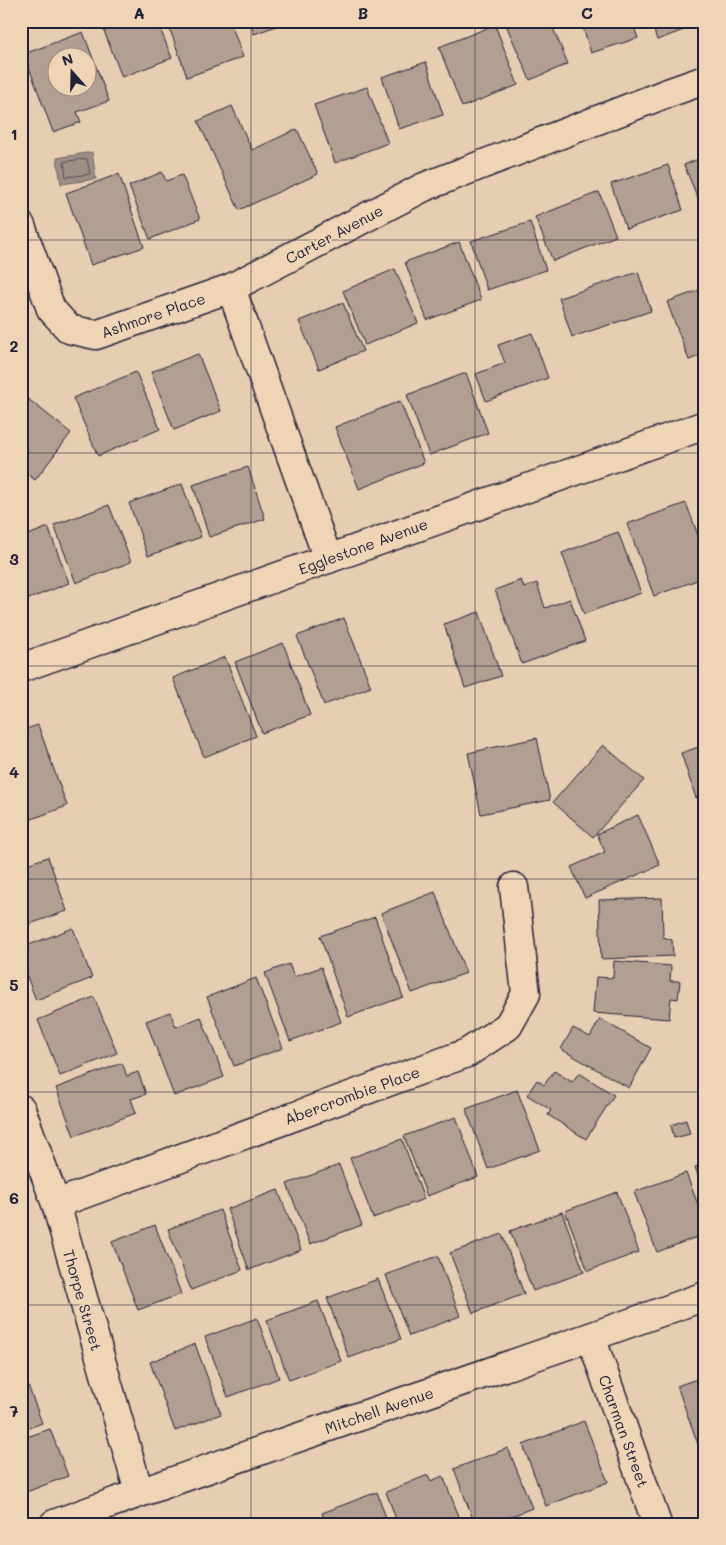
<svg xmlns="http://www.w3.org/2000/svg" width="726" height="1545" font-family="Mali,sans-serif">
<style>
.water{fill:#9e8f86;stroke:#6c6368}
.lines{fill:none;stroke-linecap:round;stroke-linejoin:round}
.shore{stroke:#544e59;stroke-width:1}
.building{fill:#b29f91;stroke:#22223b;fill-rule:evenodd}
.minor-casing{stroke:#22223b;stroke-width:31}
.minor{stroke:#efd4b6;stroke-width:28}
.grid{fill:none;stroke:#22223b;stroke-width:1;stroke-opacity:0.55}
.labels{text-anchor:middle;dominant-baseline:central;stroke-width:4;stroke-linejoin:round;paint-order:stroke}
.street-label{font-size:15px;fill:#22223b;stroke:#efd4b6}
.neatline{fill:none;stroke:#22223b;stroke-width:2}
.grid-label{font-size:16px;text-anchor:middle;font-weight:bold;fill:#22223b}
</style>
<rect width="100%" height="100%" fill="#e7cdb1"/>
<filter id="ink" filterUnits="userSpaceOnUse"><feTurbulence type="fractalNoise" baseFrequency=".02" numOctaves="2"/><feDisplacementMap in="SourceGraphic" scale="10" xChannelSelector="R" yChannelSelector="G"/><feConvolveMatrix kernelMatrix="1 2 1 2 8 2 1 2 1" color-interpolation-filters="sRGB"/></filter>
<g filter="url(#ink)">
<polygon class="water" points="92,152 96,179 61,184 57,158"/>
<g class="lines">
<polygon class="shore" points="87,159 90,174 66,177 64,162"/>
</g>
<g class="building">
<polygon points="129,21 157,21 172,58 122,77 104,31"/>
<polygon points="167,21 230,21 243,57 187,77"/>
<polygon points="250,21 290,21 254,34"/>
<polygon points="520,21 550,21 568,64 530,80 507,27"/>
<polygon points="581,21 632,21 638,38 591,53"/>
<polygon points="651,21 705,21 705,22 657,40"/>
<polygon points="495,25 518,85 462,107 439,47"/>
<path d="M83,32L109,101L77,112L81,122L53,132L24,54ZM58,58H88V88H58Z"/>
<polygon points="426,62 443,115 399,129 382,77"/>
<polygon points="367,87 388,143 335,163 314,105"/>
<polygon points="232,106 252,150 297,129 318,174 239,210 198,121"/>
<polygon points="705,156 705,207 702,208 684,165"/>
<polygon points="668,165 683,210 626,229 611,184"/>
<polygon points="162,172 166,181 182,175 200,219 150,239 129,186"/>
<polygon points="119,174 144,247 91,265 66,193"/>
<polygon points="599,192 616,236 553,261 535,217"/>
<polygon points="530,222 546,270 487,290 471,241"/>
<polygon points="459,242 481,300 427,320 405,262"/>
<polygon points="395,269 418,323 365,345 343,291"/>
<polygon points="638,272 651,311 572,337 559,298"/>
<polygon points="705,288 705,354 689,360 667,302"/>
<polygon points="343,303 363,351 319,369 299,321"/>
<polygon points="532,333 548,378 486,401 476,374 505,363 498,345"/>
<polygon points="198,354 221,411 174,430 151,372"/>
<polygon points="136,372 160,429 98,456 73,398"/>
<polygon points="466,373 488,433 429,455 407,395"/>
<polygon points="27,398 71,433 35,480 21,469 21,405"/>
<polygon points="400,401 424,463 359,489 335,427"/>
<polygon points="248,467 265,519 209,537 193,485"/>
<polygon points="182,484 201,537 148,556 129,503"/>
<polygon points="686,503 705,554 705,577 654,596 627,524"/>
<polygon points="109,505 131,562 76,583 54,525"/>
<polygon points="48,527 69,583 21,602 21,538"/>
<polygon points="618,532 641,593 584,614 562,553"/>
<polygon points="521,580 524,588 537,583 545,608 570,599 585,641 522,664 495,590"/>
<polygon points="479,612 501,676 465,688 444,624"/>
<polygon points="344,618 371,687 324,705 297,636"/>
<polygon points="283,643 310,715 262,733 235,662"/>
<polygon points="225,657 256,736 204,757 173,678"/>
<polygon points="38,725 67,806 21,823 21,731"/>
<polygon points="537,738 550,800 481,814 468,753"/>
<polygon points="603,745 644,780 593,837 553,802"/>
<polygon points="705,745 705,795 696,798 681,753"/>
<polygon points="638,815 660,865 585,898 571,867 605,852 597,834"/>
<polygon points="48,857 67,911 21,927 21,866"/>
<polygon points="435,892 466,973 412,993 381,913"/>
<polygon points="662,898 663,937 672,940 673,956 601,959 599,900"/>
<polygon points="375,917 403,997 348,1017 320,936"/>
<polygon points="73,928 92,978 36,1000 21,961 21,948"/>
<polygon points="614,961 671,966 670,981 680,981 678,999 671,998 669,1019 593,1013 596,977 613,978"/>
<polygon points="289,964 294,977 321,967 341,1022 290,1041 265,973"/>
<polygon points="256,978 283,1048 234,1066 207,997"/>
<polygon points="94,997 117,1053 60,1076 38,1020"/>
<polygon points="170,1012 176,1027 201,1017 224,1077 174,1096 146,1021"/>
<polygon points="600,1019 651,1048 629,1088 561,1049 573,1028 590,1037"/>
<polygon points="122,1063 127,1076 138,1072 146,1094 131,1099 136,1113 74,1136 56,1088"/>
<polygon points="554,1071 572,1082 579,1073 614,1095 586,1139 548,1115 551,1110 527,1095 537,1080 544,1085"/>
<polygon points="517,1090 540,1150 488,1169 466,1109"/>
<polygon points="456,1117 478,1177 427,1196 404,1136"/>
<polygon points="686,1120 690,1134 674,1138 671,1125"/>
<polygon points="402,1139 424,1199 373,1218 350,1158"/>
<polygon points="705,1164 705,1195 695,1167"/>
<polygon points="339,1165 362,1225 310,1244 287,1184"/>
<polygon points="686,1173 705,1223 705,1234 657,1252 634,1192"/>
<polygon points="278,1190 301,1250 249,1270 227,1209"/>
<polygon points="617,1192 639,1252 588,1271 565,1211"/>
<polygon points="220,1210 242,1270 191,1290 168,1229"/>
<polygon points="562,1212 584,1272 533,1291 510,1231"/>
<polygon points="155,1225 181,1294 138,1310 112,1242"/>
<polygon points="502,1234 524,1294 473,1313 450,1253"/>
<polygon points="438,1256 460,1316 409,1336 386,1275"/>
<polygon points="378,1279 401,1339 349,1358 327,1298"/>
<polygon points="318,1301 341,1361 289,1380 267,1320"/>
<polygon points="257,1318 279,1378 228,1397 205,1337"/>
<polygon points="195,1344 221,1414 175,1431 150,1362"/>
<polygon points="21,1372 23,1372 42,1423 21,1431"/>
<polygon points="705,1376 705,1445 699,1447 677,1386"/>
<polygon points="584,1421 608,1482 546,1506 523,1445"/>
<polygon points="50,1429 68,1476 21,1494 21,1439"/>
<polygon points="508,1448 532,1508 492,1524 475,1524 454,1469"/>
<polygon points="428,1475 431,1481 443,1476 462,1524 398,1524 386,1492"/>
<polygon points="377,1492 388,1524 326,1524 322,1513"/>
</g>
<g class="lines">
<g class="minor-casing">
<g id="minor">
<polyline points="21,226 51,309 69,329 96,335 231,288 424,187 665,94 705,80"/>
<polyline points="231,288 328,559"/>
<polyline points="21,668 705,425"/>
<polyline points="21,1109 56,1204 139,1492"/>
<polyline points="56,1204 467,1053 508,1026 526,994 514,887"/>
<polyline points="591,1337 657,1524"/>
<path d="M54,1524C270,1444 489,1375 705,1296"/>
</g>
</g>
<use href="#minor" class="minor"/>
</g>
</g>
<path class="grid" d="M251,21V1524M475,21V1524M21,240H705M21,453H705M21,666H705M21,879H705M21,1092H705M21,1305H705"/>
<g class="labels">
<g class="street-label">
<text transform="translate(334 234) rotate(-28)">Carter Avenue</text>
<text transform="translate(153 315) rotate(-19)">Ashmore Place</text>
<text transform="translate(363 546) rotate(-20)">Egglestone Avenue</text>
<text transform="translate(352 1095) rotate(-20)">Abercrombie Place</text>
<text transform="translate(83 1300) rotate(74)">Thorpe Street</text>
<text transform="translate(379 1410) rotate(-19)">Mitchell Avenue</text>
<text transform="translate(624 1431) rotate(70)">Charman Street</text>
</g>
</g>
<rect width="726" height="1545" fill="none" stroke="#efd4b6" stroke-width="55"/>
<g transform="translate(72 72) rotate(340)"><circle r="24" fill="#efd4b6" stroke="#9d8d85"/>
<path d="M0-4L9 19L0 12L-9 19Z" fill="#22223b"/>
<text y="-8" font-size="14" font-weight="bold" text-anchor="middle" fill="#22223b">N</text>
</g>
<rect x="28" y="28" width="670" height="1490" class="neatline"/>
<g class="grid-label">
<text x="139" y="19">A</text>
<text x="363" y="19">B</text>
<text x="587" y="19">C</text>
<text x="14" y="140">1</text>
<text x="14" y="352">2</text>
<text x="14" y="565">3</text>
<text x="14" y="778">4</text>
<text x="14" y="991">5</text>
<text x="14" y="1204">6</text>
<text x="14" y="1417">7</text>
</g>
</svg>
